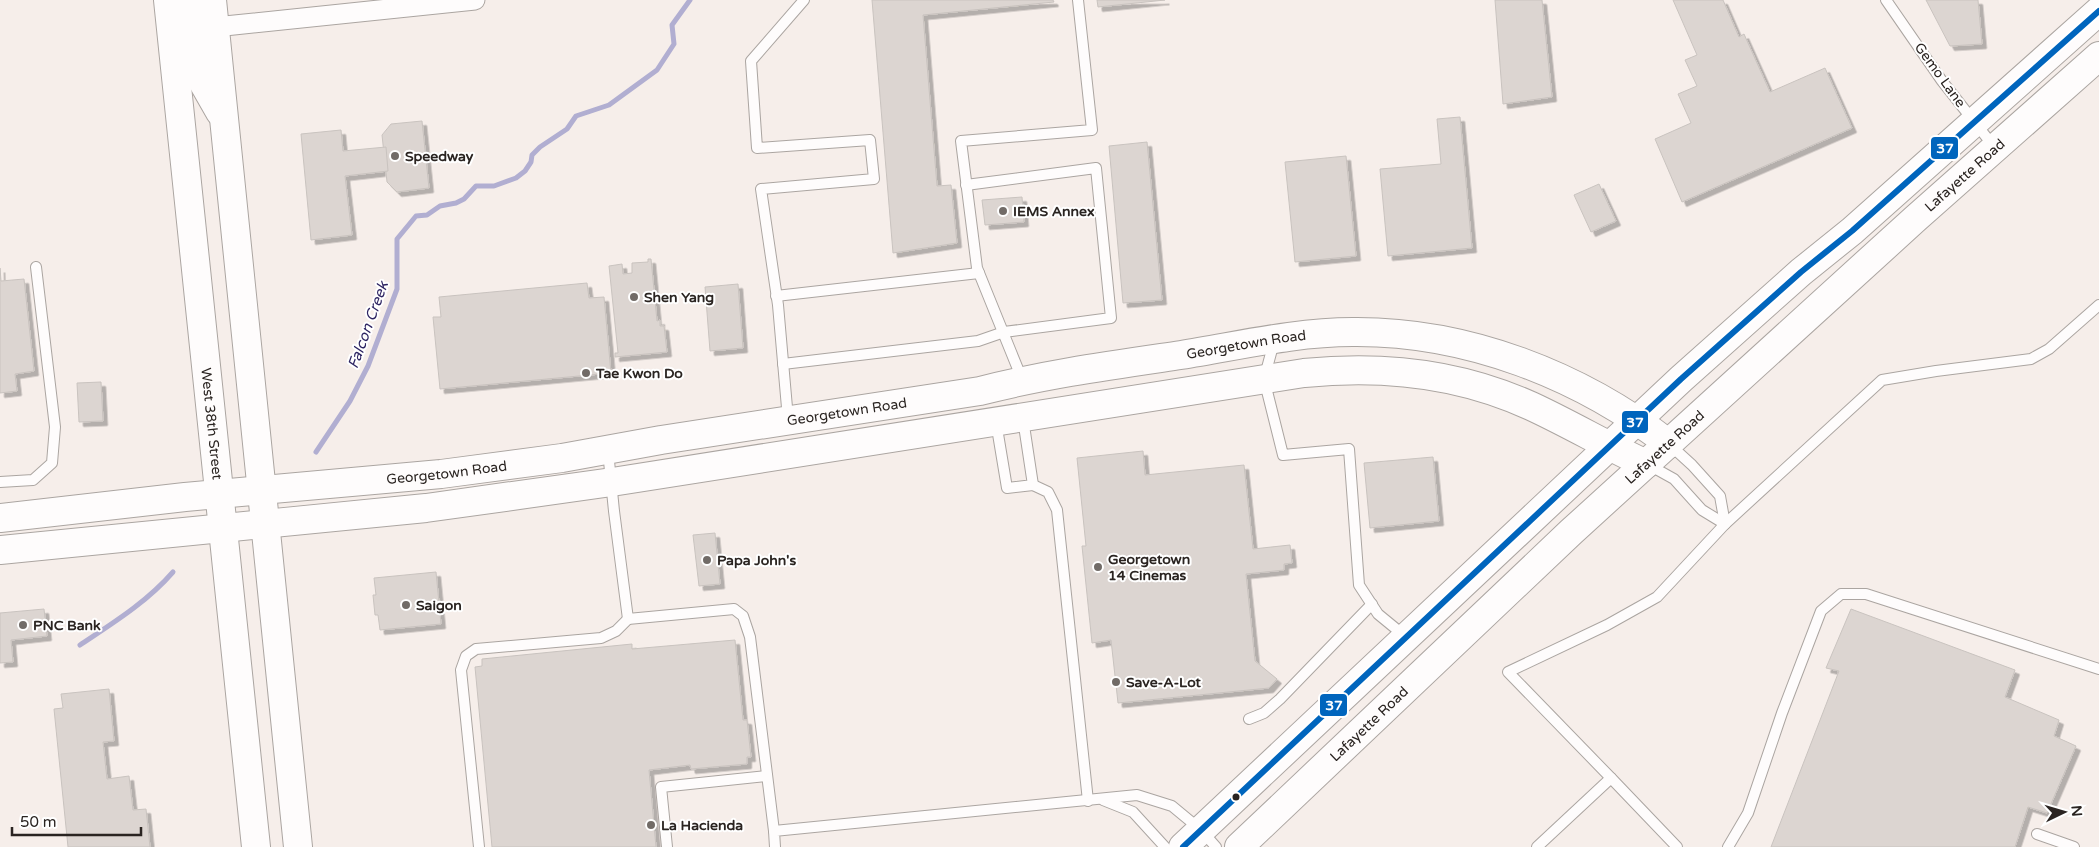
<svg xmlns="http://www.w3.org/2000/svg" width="2099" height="847" font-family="'Varela Round',sans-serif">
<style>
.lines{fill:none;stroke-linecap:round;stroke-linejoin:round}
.stream{stroke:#b1aed1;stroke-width:5}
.building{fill:#dcd5d1;stroke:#c9c3bf;filter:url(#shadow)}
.lane-casing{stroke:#aba5a1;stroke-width:12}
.street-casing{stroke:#aba5a1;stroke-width:21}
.secondary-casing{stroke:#aba5a1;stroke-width:30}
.primary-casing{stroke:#aba5a1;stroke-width:30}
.lane{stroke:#fefcfc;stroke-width:10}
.street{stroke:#fefcfc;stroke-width:19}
.secondary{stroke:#fefcfc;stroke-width:28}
.primary{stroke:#fefcfc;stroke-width:28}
.bus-1-casing{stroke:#fff;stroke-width:10}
.bus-1{stroke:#0065bd;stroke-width:6}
.poi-dot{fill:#716b67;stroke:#fff;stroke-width:2}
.bus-dot{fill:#2a2421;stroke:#fff;stroke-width:2}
.labels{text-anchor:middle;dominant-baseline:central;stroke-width:4;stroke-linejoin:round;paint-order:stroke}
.street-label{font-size:14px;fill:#2a2421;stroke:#fff}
.poi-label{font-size:14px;font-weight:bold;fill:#2a2421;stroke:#fff;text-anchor:start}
.water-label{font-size:15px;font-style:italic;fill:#2d2462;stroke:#fff}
.line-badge{stroke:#fff;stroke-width:2}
.badge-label{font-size:14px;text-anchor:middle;font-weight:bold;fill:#fff}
</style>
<defs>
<filter id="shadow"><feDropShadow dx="4.5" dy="4.5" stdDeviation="0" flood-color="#0004"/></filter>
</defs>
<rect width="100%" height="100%" fill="#f6eeea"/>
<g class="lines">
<g class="stream">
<polyline points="316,452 350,401 368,366 397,289 397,239 416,216 427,215 440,206 456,203 464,199 476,186 494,186 516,178 525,171 531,162 532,155 540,147 567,129 576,116 609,105 657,70 674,44 672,25 690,0"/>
<path d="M80,645C113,623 147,602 173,572"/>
</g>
</g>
<g class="building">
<polygon points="872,0 1053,0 1054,2 923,15 937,186 951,185 957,243 893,253"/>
<polygon points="1097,0 1165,0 1098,7"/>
<polygon points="1495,0 1542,0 1552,97 1503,104"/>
<polygon points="1673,0 1723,0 1739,37 1744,34 1770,92 1825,68 1852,128 1682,202 1655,139 1691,123 1678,94 1697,86 1685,60 1697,55"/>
<polygon points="1926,0 1978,0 1982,44 1950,46"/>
<polygon points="1460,117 1472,248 1388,256 1380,169 1441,164 1437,119"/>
<polygon points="422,121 429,188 397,192 387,182 382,135 391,124"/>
<polygon points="341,130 343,151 386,147 388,171 345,176 352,235 311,240 301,134"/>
<polygon points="1147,142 1162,300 1123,303 1109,146"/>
<polygon points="1346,156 1356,256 1295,262 1285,162"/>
<polygon points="1599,184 1616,221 1591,232 1574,195"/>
<polygon points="1022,197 1024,222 985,225 982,200"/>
<polygon points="648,259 651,259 657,321 660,320 660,326 664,326 667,352 615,357 615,353 618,353 609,266 622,264 623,274 632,273 632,263 648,262"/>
<polygon points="0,268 1,281 24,279 34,371 15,374 17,391 0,393"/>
<polygon points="587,283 589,298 604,297 611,373 440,389 433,317 441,317 439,297"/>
<polygon points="738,284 743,348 710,351 705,287"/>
<polygon points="101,382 103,421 79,422 77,383"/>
<polygon points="1143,451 1145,475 1244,465 1253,549 1290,545 1292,563 1284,564 1284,570 1246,574 1255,661 1277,679 1269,688 1118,703 1111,640 1092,643 1082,546 1086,546 1077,458"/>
<polygon points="1433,457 1439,521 1370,528 1364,463"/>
<polygon points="715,533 720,584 699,586 693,535"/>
<polygon points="436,572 441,624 380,630 378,615 375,615 373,595 376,595 374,578"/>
<polygon points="44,609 47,636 11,640 13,662 0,663 0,613"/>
<polygon points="1851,609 2015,670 2005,697 2059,720 2054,736 2076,746 2047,813 2028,807 2015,847 1771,847 1839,671 1826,668"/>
<polygon points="735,640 743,720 747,720 751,757 747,757 747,764 691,769 690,765 649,770 656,847 492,847 475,667 482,666 482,659 632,644 632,649"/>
<polygon points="109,689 114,741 103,742 107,779 129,776 133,810 146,809 150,847 68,847 54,709 63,708 61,694"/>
</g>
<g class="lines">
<g class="lane-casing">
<g id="lane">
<polyline points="1886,0 1942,81 1995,148"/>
<polyline points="776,296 979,273"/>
<polyline points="1274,342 1264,379 1283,455 1349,449 1359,585 1378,614 1406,637"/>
<polyline points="783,364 978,341 1004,332 1111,318 1096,168 966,185"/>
<polyline points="1022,379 977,268 961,141 1092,130 1078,0"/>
<polyline points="788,419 778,305 761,189 874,179 870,140 757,148 751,61 804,0"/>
<polyline points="996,422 1007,488 1033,485 1023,419"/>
<polyline points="1669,444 1692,465 1720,496 1725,524"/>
<polyline points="608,451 614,511 628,619 734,609 743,616 750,637 774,831"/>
<polyline points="1647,464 1674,479 1702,510 1725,524"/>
<polyline points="0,482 33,480 52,463 55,427 36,267"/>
<polyline points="1033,485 1048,492 1057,510 1088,801"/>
<polyline points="1249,719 1264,713 1280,699 1372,604"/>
<polyline points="1611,778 1508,672 1607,625 1657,597 1725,524 1882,380 1936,371 2031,359 2049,349 2099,305"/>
<polyline points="1103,800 1133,812 1165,847"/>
<polyline points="2037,834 2074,847"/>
<polyline points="479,847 461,670 466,656 476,649 601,638 616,631 628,619"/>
<polyline points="667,847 661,787 767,776"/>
<polyline points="775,847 774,831 1137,795 1172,806 1201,830 1216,847"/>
<polyline points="1537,847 1611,778 1677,847"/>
<polyline points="1728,847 1748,813 1782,713 1821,611 1841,594 1866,594 2099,669"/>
</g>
</g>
<g class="street-casing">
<polyline id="street" points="215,27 475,0"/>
</g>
<g class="secondary-casing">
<g id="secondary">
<path id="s1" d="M0,518L185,497L441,474L562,458L661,440L980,391C1046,374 1113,365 1181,355C1238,346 1295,332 1353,332C1467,331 1580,375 1669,444"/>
<path d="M0,550L426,508L612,482L1304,373C1382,365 1459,373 1531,406C1570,424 1607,446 1646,464"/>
</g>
</g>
<g class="primary-casing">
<g id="primary">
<path id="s2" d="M168,0L256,847"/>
<polyline points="189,0 200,77 220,112"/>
<polyline points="212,0 298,847"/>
<polyline points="1183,847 1681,379 1801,272 1852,231 2099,11"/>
<path id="s3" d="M1239,847L1571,532L1915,219L2099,56"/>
</g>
</g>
<use href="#lane" class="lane"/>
<use href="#street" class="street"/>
<use href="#secondary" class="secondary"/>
<use href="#primary" class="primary"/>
<g class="bus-1-casing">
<polyline id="bus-1" points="1183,847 1681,379 1801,272 1852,231 2099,11"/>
</g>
<use href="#bus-1" class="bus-1"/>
</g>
<g class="poi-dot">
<circle cx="395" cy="156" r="5"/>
<circle cx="1003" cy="211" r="5"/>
<circle cx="634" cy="297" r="5"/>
<circle cx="586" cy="373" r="5"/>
<circle cx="707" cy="560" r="5"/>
<circle cx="1098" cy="567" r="5"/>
<circle cx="406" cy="605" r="5"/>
<circle cx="23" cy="625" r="5"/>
<circle cx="1116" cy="682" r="5"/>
<circle cx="651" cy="825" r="5"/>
</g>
<circle class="bus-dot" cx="1236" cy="797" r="4.5"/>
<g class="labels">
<g class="street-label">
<text transform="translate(1940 75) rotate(54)">Gemo Lane</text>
<text stroke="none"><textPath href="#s3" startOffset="989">Lafayette Road</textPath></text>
<text stroke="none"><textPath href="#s1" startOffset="1259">Georgetown Road</textPath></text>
<text stroke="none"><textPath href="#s1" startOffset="854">Georgetown Road</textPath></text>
<text stroke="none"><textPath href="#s2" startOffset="426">West 38th Street</textPath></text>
<text stroke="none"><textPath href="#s3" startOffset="584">Lafayette Road</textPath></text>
<text stroke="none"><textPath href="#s1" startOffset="449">Georgetown Road</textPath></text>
<text stroke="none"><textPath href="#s3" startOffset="179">Lafayette Road</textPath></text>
</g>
<g class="poi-label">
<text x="405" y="156">Speedway</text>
<text x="1013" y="211">IEMS Annex</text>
<text x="644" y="297">Shen Yang</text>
<text x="596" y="373">Tae Kwon Do</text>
<text x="1108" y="559">Georgetown<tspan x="1108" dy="16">14 Cinemas</tspan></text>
<text x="717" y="560">Papa John's</text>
<text x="416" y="605">Saigon</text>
<text x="33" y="625">PNC Bank</text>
<text x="1126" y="682">Save-A-Lot</text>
<text x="661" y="825">La Hacienda</text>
</g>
<g class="water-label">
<text transform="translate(368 325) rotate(-70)">Falcon Creek</text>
</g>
</g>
<g class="line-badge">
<rect x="1930" y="136" width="29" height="24" rx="5" fill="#0065bd"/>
<rect x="1621" y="410" width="28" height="24" rx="5" fill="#0065bd"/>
<rect x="1319" y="693" width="29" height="24" rx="5" fill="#0065bd"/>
</g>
<g class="badge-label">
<text x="1945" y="153">37</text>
<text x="1635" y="427">37</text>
<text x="1334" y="710">37</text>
</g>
<g transform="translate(2064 812) rotate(85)" stroke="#ffffff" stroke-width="4" paint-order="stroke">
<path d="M0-4L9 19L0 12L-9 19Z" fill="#2a2421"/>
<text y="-8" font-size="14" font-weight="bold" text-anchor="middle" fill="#2a2421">N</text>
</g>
<path d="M12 827v8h129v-8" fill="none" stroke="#2a2421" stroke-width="2.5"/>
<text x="20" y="827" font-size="15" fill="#2a2421" stroke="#ffffff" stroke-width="4" paint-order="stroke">50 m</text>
</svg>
